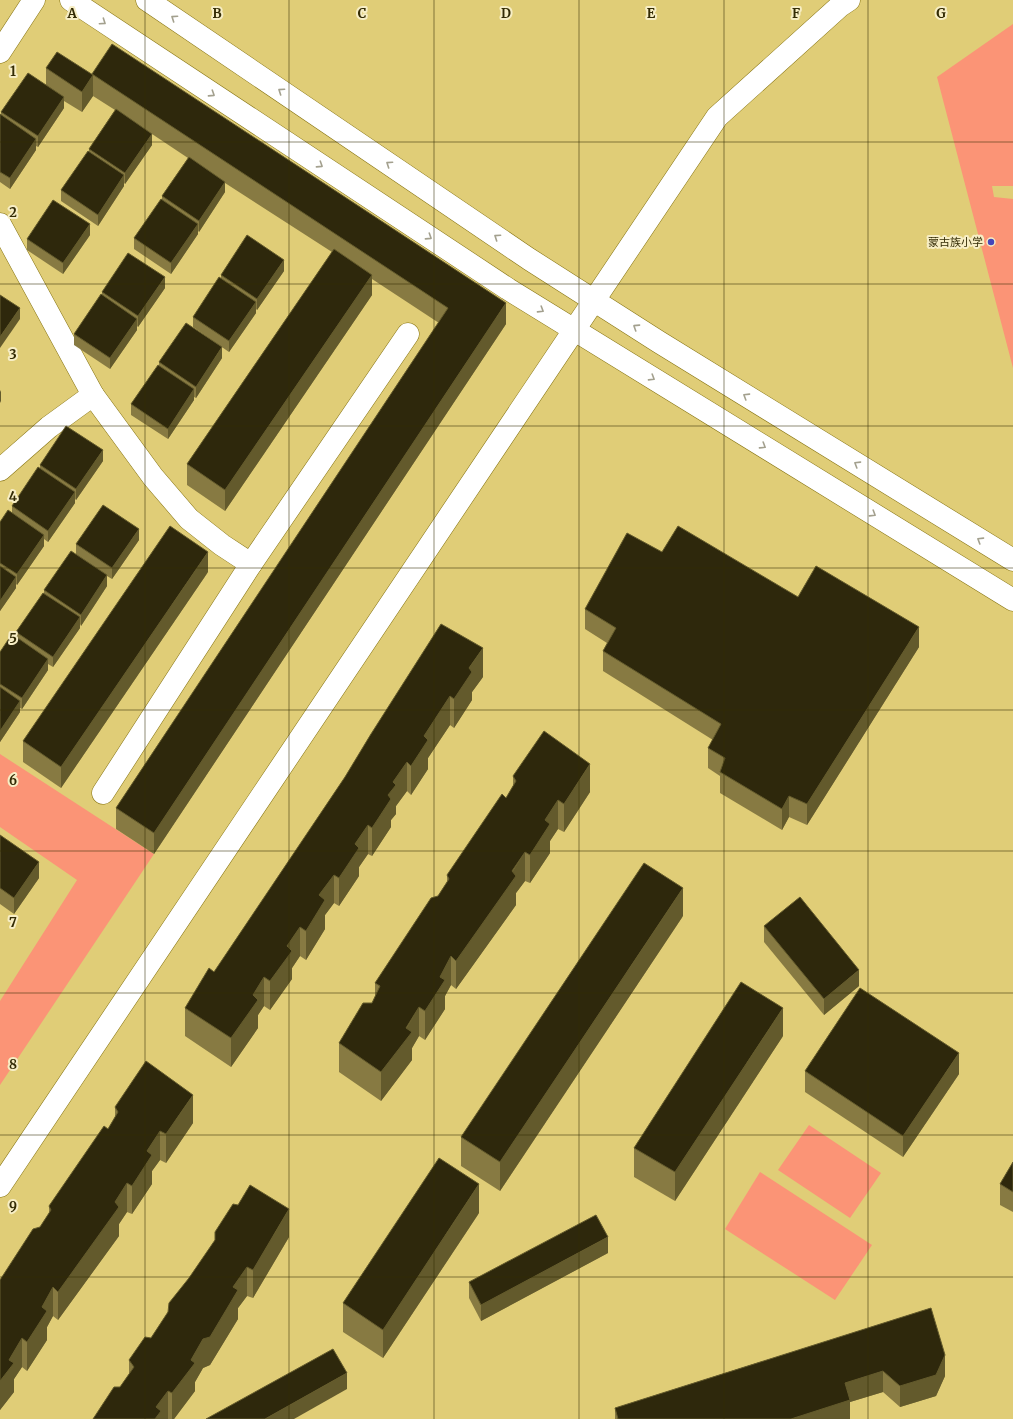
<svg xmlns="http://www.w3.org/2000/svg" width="1013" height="1419" font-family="Merriweather,'Noto Sans SC',serif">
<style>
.green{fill:#fb9476}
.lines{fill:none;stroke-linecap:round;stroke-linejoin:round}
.minor-casing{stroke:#867311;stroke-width:23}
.minor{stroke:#fff;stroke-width:22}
.wall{fill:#877a42}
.shaded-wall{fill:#635a2c}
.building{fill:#2e280c;stroke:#635a2c}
.oneway{stroke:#a3a08e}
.grid{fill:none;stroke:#332b05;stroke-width:1;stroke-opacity:0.55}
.poi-dot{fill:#4645ba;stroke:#f7eec5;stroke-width:1.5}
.labels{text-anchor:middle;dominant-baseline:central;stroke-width:4;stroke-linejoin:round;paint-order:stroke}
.poi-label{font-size:11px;fill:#332b05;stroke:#f7eec5;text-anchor:end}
.grid-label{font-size:13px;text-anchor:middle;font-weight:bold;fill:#332b05;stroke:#f7eec5;stroke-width:4;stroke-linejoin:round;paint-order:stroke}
</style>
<rect width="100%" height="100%" fill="#e0cd77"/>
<g class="green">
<polygon points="1013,24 1013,186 992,186 994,197 1013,199 1013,368 937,77"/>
<polygon points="0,754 154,854 0,1085 0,1001 77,880 0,827"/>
<polygon points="809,1125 881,1173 850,1218 778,1170"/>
<polygon points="760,1172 872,1245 835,1300 725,1229"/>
</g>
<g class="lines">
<g class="minor-casing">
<g id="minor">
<polyline points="71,0 508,289 1013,600"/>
<polyline points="147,0 529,259 659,342 1013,560"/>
<polyline points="0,52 34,0"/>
<polyline points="0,224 93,395"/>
<polyline points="0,470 49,427 93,395 153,477 189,519 222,545 251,564 103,793"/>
<polyline points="251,564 408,334"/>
<polyline points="0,1186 717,117 840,6 849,0"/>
</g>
</g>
<use href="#minor" class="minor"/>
</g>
<g class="wall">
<polygon points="46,68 92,74 506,324 154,854 116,829 116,808 439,323 372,279 372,295 225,511 187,485 187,464 332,252 225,183 225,192 199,232 198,231 198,234 171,274 134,249 134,238 162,200 162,196 188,158 152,134 152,145 125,184 124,183 124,186 98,226 61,201 61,190 89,152 89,149 115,110 93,96 82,112 64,101 64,108 38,147 36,146 36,150 10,189 0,182 0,114 1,115 1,112 46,85"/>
<polygon points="90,235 63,274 27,250 27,239"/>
<polygon points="284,271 257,310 256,309 256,313 229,352 193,327 193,317 221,278 221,275"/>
<polygon points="165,288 138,327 137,326 137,330 110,369 74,345 74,334 102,295 102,292"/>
<polygon points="222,358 196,398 194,397 194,400 168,439 131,415 131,404 159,366 159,362"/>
<polygon points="103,461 76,500 75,499 75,503 48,542 44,539 44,546 17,585 16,584 16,588 0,611 0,522 12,513 12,506 40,468 40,465"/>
<polygon points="139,540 112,579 107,576 107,586 81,626 80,624 80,628 53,667 48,664 48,670 22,709 20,708 20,712 0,742 0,652 16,638 16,632 44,593 44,590 76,554 76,544"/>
<polygon points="662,552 798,597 919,647 807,825 789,817 782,830 720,793 720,776 708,768 708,748 713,740 603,671 603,651 607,643 585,629 585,609"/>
<polygon points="208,572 61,788 23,762 23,741"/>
<polygon points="483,677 472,692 472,700 454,728 450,725 428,758 428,769 411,795 407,791 396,806 396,814 391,820 391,827 372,856 368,854 359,867 359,876 339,906 334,903 325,915 325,929 306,960 300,956 292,968 292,979 270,1010 264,1006 258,1015 258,1028 231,1067 185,1036 185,1008 214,972 345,777 371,734"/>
<polygon points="513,776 590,792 564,832 558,829 550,841 550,853 530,883 525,881 516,893 516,905 456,989 451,985 445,996 445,1009 425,1040 419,1036 412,1048 412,1060 381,1101 339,1072 339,1043 372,1003 375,997 375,983 438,896 447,882 447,875 506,798 513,786"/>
<polygon points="0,835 39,878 14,914 0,904"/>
<polygon points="683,916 500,1191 461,1166 461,1137"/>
<polygon points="764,926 859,986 824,1015 764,942"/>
<polygon points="783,1036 675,1201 634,1177 634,1148"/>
<polygon points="805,1071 959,1074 903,1157 805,1092"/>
<polygon points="115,1107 193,1123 166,1163 160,1160 152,1171 152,1184 132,1214 127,1212 119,1224 119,1236 58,1320 53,1316 47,1327 47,1340 27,1371 22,1367 14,1379 14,1392 0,1410 0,1280 40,1227 49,1213 49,1206 108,1129 115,1117"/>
<polygon points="1013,1162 1013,1212 1000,1205 1000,1184"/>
<polygon points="479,1213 383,1358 343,1332 343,1303"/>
<polygon points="215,1232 289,1237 253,1298 247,1296 238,1308 238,1319 210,1365 203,1368 195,1382 195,1391 174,1419 93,1419 120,1387 129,1374 129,1360 151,1338 168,1312 189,1278 215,1241"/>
<polygon points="608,1253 481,1321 469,1298 469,1282"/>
<polygon points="931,1308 945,1376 936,1396 900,1407 883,1392 850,1402 850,1419 615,1419 615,1408"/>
</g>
<g class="shaded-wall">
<polygon points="93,75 93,96 82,112 82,92"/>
<polygon points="64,97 64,108 38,147 38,136"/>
<polygon points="152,134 152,145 125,184 125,173"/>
<polygon points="36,139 36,150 10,189 10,178"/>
<polygon points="124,175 124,186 98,226 98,215"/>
<polygon points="225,182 225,192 199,232 199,221"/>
<polygon points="90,224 90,235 63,274 63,263"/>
<polygon points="198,224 198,234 171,274 171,263"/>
<polygon points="284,260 284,271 257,310 257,299"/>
<polygon points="372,275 372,295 225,511 225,490"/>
<polygon points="165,277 165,288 138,327 138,316"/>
<polygon points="256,302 256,313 229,352 229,341"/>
<polygon points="506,303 506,324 154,854 154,833"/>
<polygon points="20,308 20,319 0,348 0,337"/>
<polygon points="137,319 137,330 110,369 110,358"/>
<polygon points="222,347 222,358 196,398 196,387"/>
<polygon points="194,389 194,400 168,439 168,429"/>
<polygon points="1,390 1,401 0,403 0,392"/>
<polygon points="103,450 103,461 76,500 76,489"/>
<polygon points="75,492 75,503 48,542 48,531"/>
<polygon points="139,529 139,540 112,579 112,568"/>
<polygon points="44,535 44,546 17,585 17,574"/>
<polygon points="208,552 208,572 61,788 61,767"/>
<polygon points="107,575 107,586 81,626 81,615"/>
<polygon points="16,577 16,588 0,611 0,601"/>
<polygon points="80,617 80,628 53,667 53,657"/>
<polygon points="919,627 919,647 807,825 807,804"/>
<polygon points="483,648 483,677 472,692 472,700 454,728 454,699 469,668"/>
<polygon points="48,659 48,670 22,709 22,698"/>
<polygon points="450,696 450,725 428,758 428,769 411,795 411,766 424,736"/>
<polygon points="20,701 20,712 0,742 0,731"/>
<polygon points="407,762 407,791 396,806 396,814 391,820 391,827 372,856 372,828 388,795 393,782"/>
<polygon points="590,764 590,792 564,832 564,804"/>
<polygon points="789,796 789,817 782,830 782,809"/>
<polygon points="558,800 558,829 550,841 550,853 530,883 530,855 545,820"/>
<polygon points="368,825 368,854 359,867 359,876 339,906 339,878 355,844"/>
<polygon points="525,852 525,881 516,893 516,905 456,989 456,961"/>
<polygon points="39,862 39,878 14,914 14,898"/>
<polygon points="334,875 334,903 325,915 325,929 306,960 306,931 319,895"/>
<polygon points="683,888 683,916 500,1191 500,1162"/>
<polygon points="300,927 300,956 292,968 292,979 270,1010 270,981 287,946"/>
<polygon points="451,956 451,985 445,996 445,1009 425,1040 425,1011 440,977"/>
<polygon points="859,970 859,986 824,1015 824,999"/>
<polygon points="264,977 264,1006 258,1015 258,1028 231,1067 231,1038 253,995"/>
<polygon points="419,1007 419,1036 412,1048 412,1060 381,1101 381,1072"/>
<polygon points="783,1008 783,1036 675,1201 675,1172"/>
<polygon points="959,1053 959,1074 903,1157 903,1136"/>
<polygon points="193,1095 193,1123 166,1163 166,1134"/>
<polygon points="160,1131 160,1160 152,1171 152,1184 132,1214 132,1186 147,1151"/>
<polygon points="127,1183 127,1212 119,1224 119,1236 58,1320 58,1292"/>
<polygon points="479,1184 479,1213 383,1358 383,1330"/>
<polygon points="289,1209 289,1237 253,1298 253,1270"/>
<polygon points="608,1237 608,1253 481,1321 481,1305"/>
<polygon points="247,1267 247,1296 238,1308 238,1319 210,1365 203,1368 195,1382 195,1391 174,1419 172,1419 172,1393 191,1360 233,1287"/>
<polygon points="53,1287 53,1316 47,1327 47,1340 27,1371 27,1342 42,1307"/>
<polygon points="22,1338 22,1367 14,1379 14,1392 0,1410 0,1381 9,1360"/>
<polygon points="945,1355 945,1376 936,1396 900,1407 900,1386"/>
<polygon points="883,1371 883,1392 850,1402 850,1419 791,1419 845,1383"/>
<polygon points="347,1373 347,1389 294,1419 265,1419"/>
<polygon points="168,1391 168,1419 155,1419 156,1407"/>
</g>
<g class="building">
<polygon points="112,44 506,303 154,833 116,808 448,308 92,74"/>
<polygon points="57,52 93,75 82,92 46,68"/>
<polygon points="28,73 64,97 38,136 1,112"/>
<polygon points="116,109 152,134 125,173 89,149"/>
<polygon points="0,114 36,139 10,178 0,172"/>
<polygon points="88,151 124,175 98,215 61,190"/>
<polygon points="189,157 225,182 199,221 162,196"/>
<polygon points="161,199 198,224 171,263 134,238"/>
<polygon points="53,200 90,224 63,263 27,239"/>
<polygon points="247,235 284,260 257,299 221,275"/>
<polygon points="334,249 372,275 225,490 187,464"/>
<polygon points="128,253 165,277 138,316 102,292"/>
<polygon points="219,277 256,302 229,341 193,317"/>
<polygon points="101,294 137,319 110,358 74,334"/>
<polygon points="0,295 20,308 0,337"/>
<polygon points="186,323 222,347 196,387 159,362"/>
<polygon points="158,365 194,389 168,429 131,404"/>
<polygon points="66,426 103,450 76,489 40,465"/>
<polygon points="38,467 75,492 48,531 12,506"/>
<polygon points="103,505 139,529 112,568 76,544"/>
<polygon points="8,510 44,535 17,574 0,563 0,522"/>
<polygon points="170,526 208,552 61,767 23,741"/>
<polygon points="678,526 798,597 816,566 919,627 807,804 789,796 782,809 720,772 725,758 708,748 721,724 603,651 616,628 585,609 627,533 662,552"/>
<polygon points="71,551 107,575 81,615 44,590"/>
<polygon points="0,566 16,577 0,601"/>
<polygon points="43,593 80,617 53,657 16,632"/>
<polygon points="441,624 483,648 469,668 472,672 454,699 450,696 424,736 428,740 411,766 407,762 393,782 396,785 388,795 391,799 372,828 368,825 355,844 359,848 339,878 334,875 319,895 325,900 306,931 300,927 287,946 292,951 270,981 264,977 253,995 258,1000 231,1038 185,1008 209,968 214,972 345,777 371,734"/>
<polygon points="12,634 48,659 22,698 0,684 0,652"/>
<polygon points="0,687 20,701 0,731"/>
<polygon points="544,731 590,764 564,804 558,800 545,820 550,824 530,855 525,852 512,871 516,876 456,961 451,956 440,977 445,980 425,1011 419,1007 406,1028 412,1032 381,1072 339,1043 363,1003 372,1003 380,986 375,983 431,898 438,896 449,879 447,875 502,794 506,798 516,781 513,776"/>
<polygon points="0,835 39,862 14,898 0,888"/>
<polygon points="644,863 683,888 500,1162 461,1137"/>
<polygon points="800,897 859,970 824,999 764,926"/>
<polygon points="741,982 783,1008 675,1172 634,1148"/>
<polygon points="860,988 959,1053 903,1136 805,1071"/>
<polygon points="146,1061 193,1095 166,1134 160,1131 147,1151 152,1155 132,1186 127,1183 115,1202 119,1207 58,1292 53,1287 42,1307 47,1311 27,1342 22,1338 9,1360 14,1363 0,1381 0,1280 33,1229 40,1227 51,1210 49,1206 104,1126 108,1129 118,1112 115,1107"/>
<polygon points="439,1158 479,1184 383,1330 343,1303"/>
<polygon points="1013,1162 1013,1192 1000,1184"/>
<polygon points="250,1185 289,1209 253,1270 247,1267 233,1287 238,1290 210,1337 203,1339 191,1360 195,1363 172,1393 168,1391 156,1407 161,1411 155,1419 93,1419 114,1387 120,1387 134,1367 129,1360 145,1337 151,1338 168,1312 169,1303 189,1278 215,1240 215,1232 233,1204 238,1205"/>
<polygon points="596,1215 608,1237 481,1305 469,1282"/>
<polygon points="931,1308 945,1355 936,1375 900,1386 883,1371 845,1383 850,1400 791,1419 618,1419 615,1408"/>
<polygon points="333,1349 347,1373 265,1419 206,1419"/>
</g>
<defs><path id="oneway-chevron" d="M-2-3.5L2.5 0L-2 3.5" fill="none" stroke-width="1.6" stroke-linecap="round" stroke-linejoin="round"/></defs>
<g class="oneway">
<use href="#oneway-chevron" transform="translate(174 18) rotate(-146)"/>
<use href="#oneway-chevron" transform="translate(103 22) rotate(34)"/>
<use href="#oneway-chevron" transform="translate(281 91) rotate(-146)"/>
<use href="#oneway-chevron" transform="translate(212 94) rotate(33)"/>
<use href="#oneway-chevron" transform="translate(389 164) rotate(-146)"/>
<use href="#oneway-chevron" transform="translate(320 165) rotate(33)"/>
<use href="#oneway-chevron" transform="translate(429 237) rotate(33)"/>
<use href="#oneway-chevron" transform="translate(497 237) rotate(-146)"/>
<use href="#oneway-chevron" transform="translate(541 310) rotate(32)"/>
<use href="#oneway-chevron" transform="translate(636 327) rotate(-147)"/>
<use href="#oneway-chevron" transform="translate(652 378) rotate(32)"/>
<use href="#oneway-chevron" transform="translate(746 396) rotate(-148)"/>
<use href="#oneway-chevron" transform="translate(763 446) rotate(32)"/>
<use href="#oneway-chevron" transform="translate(857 464) rotate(-148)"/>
<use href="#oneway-chevron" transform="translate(873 514) rotate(32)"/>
<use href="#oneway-chevron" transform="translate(980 540) rotate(-148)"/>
</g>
<path class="grid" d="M145,0V1419M289,0V1419M434,0V1419M579,0V1419M724,0V1419M868,0V1419M0,142H1013M0,284H1013M0,426H1013M0,568H1013M0,710H1013M0,851H1013M0,993H1013M0,1135H1013M0,1277H1013"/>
<circle class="poi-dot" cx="991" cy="242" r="4"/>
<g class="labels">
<g class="poi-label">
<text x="983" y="242">蒙古族小学</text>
</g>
</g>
<g class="grid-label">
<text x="72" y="18">A</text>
<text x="217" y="18">B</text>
<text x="362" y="18">C</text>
<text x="506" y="18">D</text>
<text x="651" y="18">E</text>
<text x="796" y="18">F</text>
<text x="941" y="18">G</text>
<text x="13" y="76">1</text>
<text x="13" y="217">2</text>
<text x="13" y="359">3</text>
<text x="13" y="501">4</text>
<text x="13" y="643">5</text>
<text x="13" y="785">6</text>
<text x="13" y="927">7</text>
<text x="13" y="1069">8</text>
<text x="13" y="1211">9</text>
</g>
</svg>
